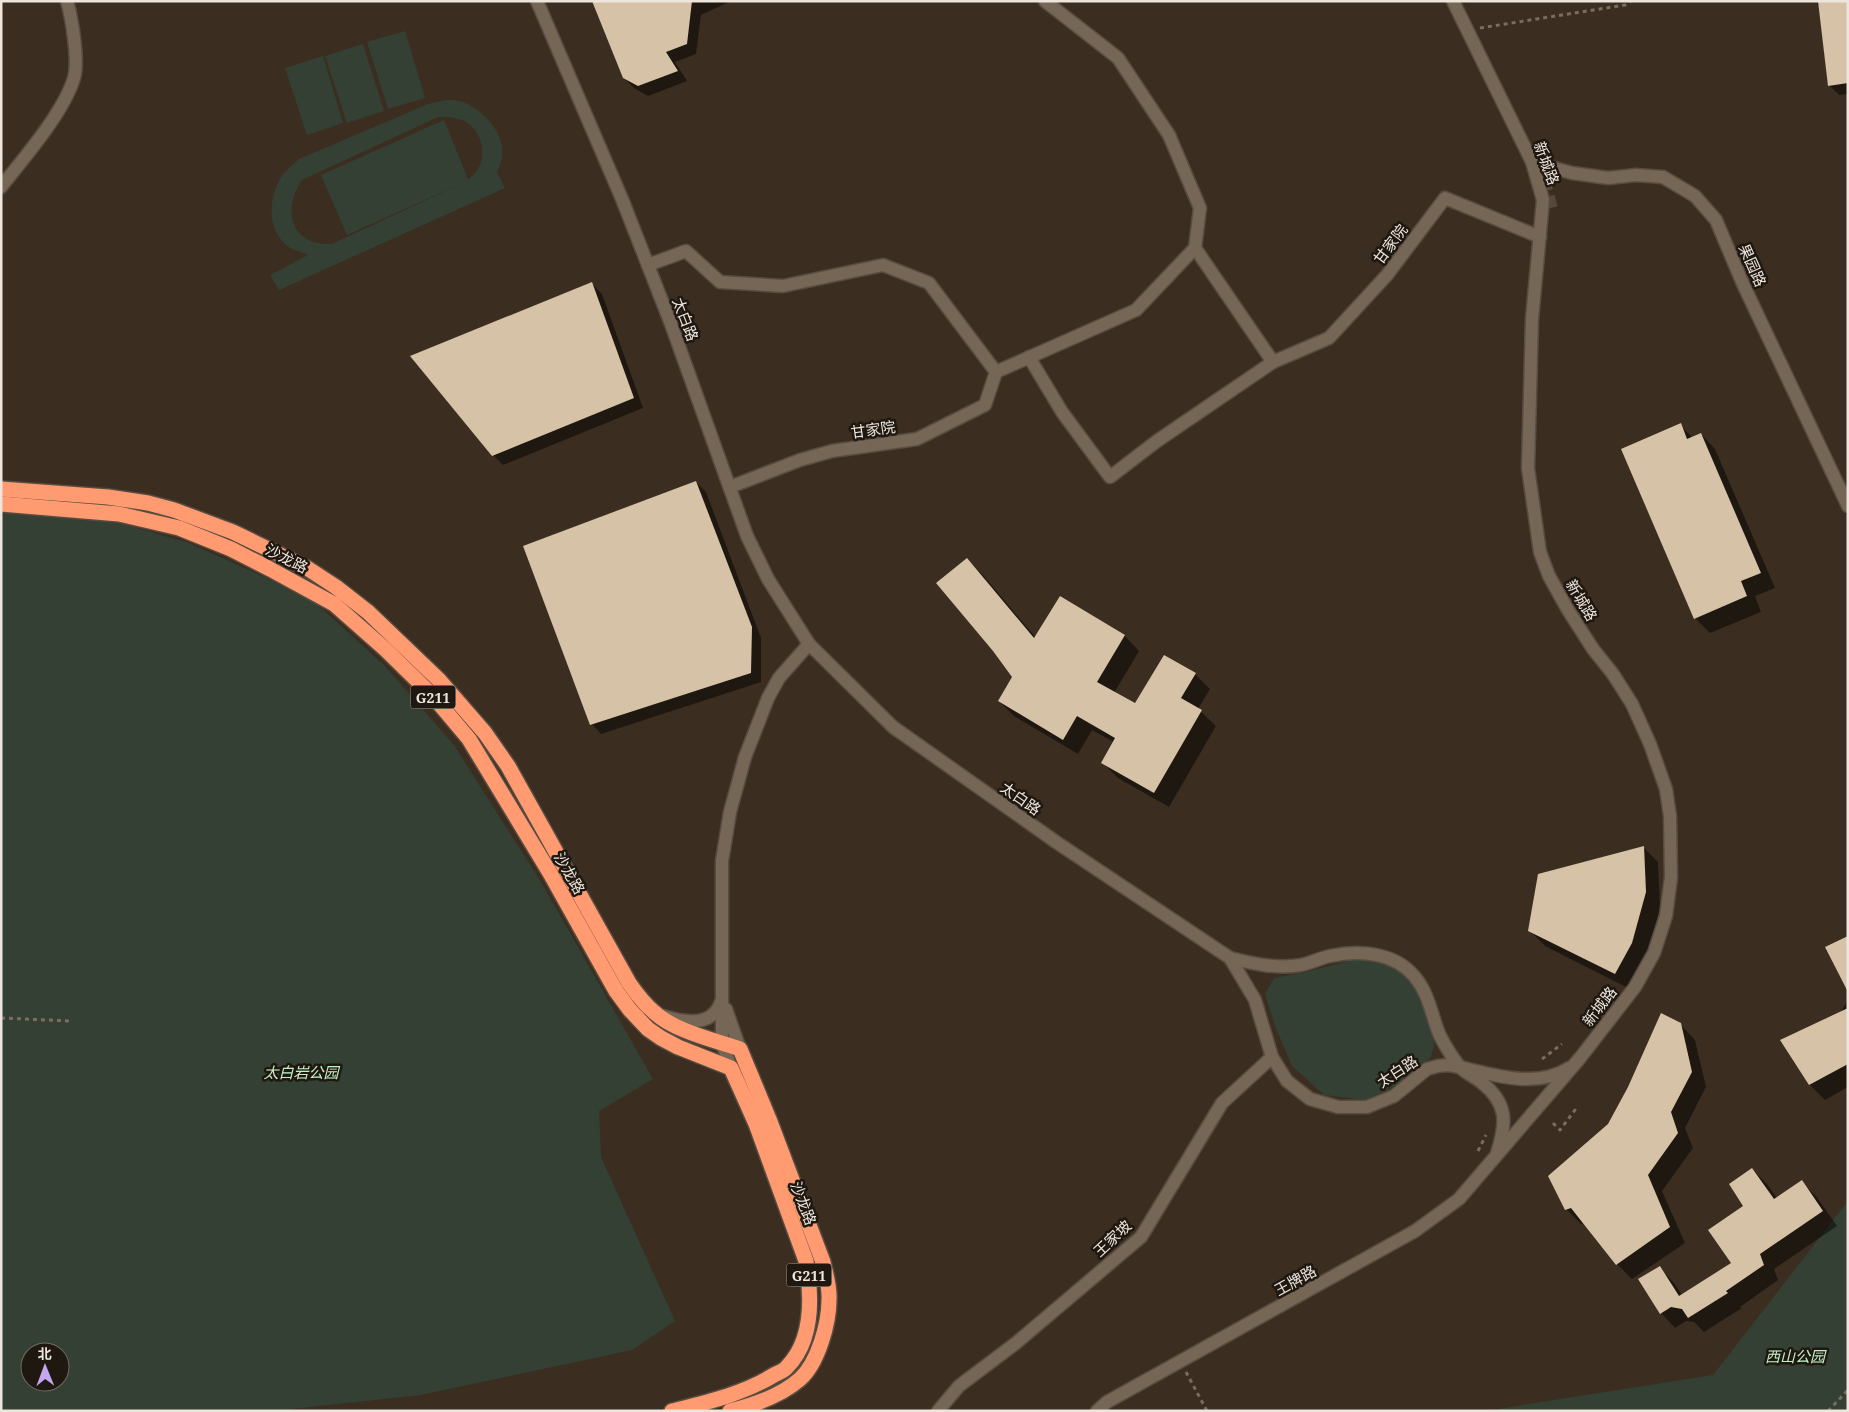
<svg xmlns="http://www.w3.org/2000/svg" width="1849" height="1412" font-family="'Noto Serif','Noto Sans SC',serif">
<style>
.green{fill:#334033;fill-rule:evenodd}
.shadow{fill:#0007}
.building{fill:#d6c3a7}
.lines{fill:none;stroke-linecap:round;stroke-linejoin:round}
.street-tunnel{stroke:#56493c;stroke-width:12;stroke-dasharray:12 6;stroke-linecap:butt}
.street-casing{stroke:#574c40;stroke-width:15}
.secondary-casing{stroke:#574c40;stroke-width:15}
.highway-casing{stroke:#574c40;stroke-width:18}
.path{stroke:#786d60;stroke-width:3;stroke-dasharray:4 4;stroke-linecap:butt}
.street{stroke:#756656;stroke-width:12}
.secondary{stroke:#756656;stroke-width:12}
.highway{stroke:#ff9a71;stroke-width:15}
.labels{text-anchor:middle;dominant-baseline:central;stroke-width:5;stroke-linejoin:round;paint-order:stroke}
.shield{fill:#1e1811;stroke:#b0a89f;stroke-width:1}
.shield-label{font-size:14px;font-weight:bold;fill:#eee5dc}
.street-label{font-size:15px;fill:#eee5dc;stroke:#1e1811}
.park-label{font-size:15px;font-style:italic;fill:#c4f0c5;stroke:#1e1811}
</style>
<rect width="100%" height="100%" fill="#3b2e20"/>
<g class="green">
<polygon points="405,31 425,98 388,109 367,42"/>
<polygon points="363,44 384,111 347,123 325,56"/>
<polygon points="323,56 343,123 307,135 285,68"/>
<path d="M446,100C452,100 459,100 465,103C482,110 502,130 502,150C503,158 500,165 497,172L505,188L279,290L270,275L308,255C303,252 295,251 290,248C265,231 268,195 284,173C288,168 294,164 299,159L428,104ZM438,117C448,117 460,117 469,124C487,138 487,168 468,179L444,120L321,175L347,235L465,182L332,244C290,246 282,210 302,180Z"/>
<path d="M1,511L120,523L189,543L260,575L318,605L385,666L454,745L541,882L653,1079L599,1111L601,1157L675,1321L632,1350L421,1395L273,1411H1ZM30,1352H60V1382H30Z"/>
<polygon points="1356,959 1389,965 1413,981 1436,1035 1431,1057 1405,1081 1366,1100 1324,1095 1292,1066 1275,1026 1265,994 1274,978 1306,972"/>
<polygon points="1848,1201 1848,1411 1485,1411 1713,1375"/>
</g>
<g class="shadow">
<polygon points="594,1 731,1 701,15 696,54 675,62 687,81 648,96 634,88 624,78"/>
<polygon points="1848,1 1848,94 1839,95 1829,85"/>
<polygon points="592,284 602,294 643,408 503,465 493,455"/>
<polygon points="1680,425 1693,438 1701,434 1715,449 1775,588 1755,596 1761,612 1710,633 1695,618"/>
<polygon points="696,482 706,492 761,638 761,682 601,734 592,724"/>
<polygon points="967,559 982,574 1036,638 1125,636 1139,651 1114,693 1136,705 1195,674 1210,689 1198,709 1216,726 1169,807 1118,778 1103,763 1114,742 1092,730 1078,754 1014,716 999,701 1013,677"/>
<polygon points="1643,847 1658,862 1660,908 1647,958 1630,989 1545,946 1530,931"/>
<polygon points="1848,1000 1848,1087 1825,1100 1810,1085 1782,1041 1840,1013"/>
<polygon points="1680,1024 1695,1040 1706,1087 1685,1128 1693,1148 1662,1191 1685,1243 1632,1279 1617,1264 1585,1223 1581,1224 1566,1209 1609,1125"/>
<polygon points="1752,1169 1767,1184 1777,1198 1801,1182 1816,1196 1837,1226 1774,1269 1778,1280 1740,1307 1742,1308 1704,1332 1694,1322 1686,1321 1675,1328 1661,1313 1660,1268 1674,1283 1682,1295 1733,1264"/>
</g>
<g class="building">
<polygon points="592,1 692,1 687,44 666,52 678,71 638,86 623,78"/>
<polygon points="1818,1 1848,1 1848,83 1828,86"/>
<polygon points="592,282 634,398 492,456 410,356"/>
<polygon points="1681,423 1687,439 1701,433 1761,573 1741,581 1747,596 1694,619 1621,449"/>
<polygon points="696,481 752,627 751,673 590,725 523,546"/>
<polygon points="967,558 1034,638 1060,596 1125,635 1097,682 1135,703 1164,655 1196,673 1181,698 1202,710 1154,793 1101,763 1115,738 1077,716 1063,740 998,701 1012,677 993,651 936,583"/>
<polygon points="1644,846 1646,892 1632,943 1615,974 1528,931 1538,874"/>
<polygon points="1848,936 1848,992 1825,947"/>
<polygon points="1848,1008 1848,1064 1809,1085 1780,1040"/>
<polygon points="1661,1013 1681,1023 1692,1072 1671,1112 1678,1133 1648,1175 1670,1227 1616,1265 1571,1208 1565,1210 1548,1176 1608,1124 1628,1087"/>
<polygon points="1752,1168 1774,1199 1802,1180 1823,1211 1760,1254 1764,1265 1726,1291 1728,1293 1688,1318 1682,1309 1671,1307 1660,1314 1638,1279 1660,1266 1679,1296 1731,1263 1708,1230 1743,1206 1729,1184"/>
</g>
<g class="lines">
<polyline class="street-tunnel" points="1535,144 1553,213"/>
<g class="street-casing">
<g id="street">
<path d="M1,187C24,158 64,112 74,78C79,61 72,19 67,1"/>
<polyline points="1195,248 1273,362 1329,338 1387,275 1445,198 1540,237"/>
<polyline points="648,265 686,251 720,282 783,286 883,265 929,283 996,372 1136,310 1195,248 1200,208 1169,135 1118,58 1045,1"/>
<polyline points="1029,357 1062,412 1110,477 1157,441 1273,362"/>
<polyline points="730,487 800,460 832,451 917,439 985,405 996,372"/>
<polyline points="938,1411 959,1386 1016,1343 1141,1237 1222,1103 1272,1057"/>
</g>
</g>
<g class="secondary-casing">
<g id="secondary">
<path d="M537,1L622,199L671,324L747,536L768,579L809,644L893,727L1056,842L1230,958C1254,964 1276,969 1301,965C1311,963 1320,958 1330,956C1359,950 1394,952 1414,976C1428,992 1431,1012 1438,1031C1442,1041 1453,1059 1460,1067C1465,1073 1475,1077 1481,1082C1508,1103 1507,1123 1497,1153"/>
<polyline points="1532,162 1572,173 1608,178 1636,175 1663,177 1695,196 1716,220 1743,284 1848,506"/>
<path d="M1230,958L1255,1000L1272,1057L1287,1081L1310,1099L1338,1107H1367L1394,1096L1427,1069L1438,1066L1449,1065C1487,1072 1533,1091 1569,1068"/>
<polyline points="726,1009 740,1049"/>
<path d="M663,1016C683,1022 712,1028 721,1002"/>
<polyline points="731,1068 722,1043 722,861 730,812 745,757 768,698 779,678 809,644"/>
<polyline points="1097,1411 1107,1402 1415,1231 1459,1199 1580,1058 1635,987 1654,953 1666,916 1671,877 1670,816 1666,789 1650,744 1632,704 1613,674 1593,649 1568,610 1549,576 1540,552 1528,468 1532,319 1543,200 1532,162 1453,1"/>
</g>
</g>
<g class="highway-casing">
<g id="highway">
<path d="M1,489L108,497L148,503L174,510L233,532L307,568L336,587L368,612L439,680L485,733L508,766L629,983C636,993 644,1004 654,1012C674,1031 714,1040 740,1049L769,1119L823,1262C826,1275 830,1287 829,1300C829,1323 818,1363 800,1379C782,1395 754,1405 730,1411"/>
<path d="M1,504L119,514L179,528L231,549L270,569L334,604L385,649L432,695L469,739L550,873L616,991L630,1010L648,1029L661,1038L678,1047L731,1068L756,1124L806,1261C812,1296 814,1340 787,1367C784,1371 778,1373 774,1375C743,1394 708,1402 672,1411"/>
</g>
</g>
<g class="path">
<polyline points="1480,28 1625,5 1631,1"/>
<polyline points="1,1018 70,1021"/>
<polyline points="1542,1059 1562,1044"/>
<polyline points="1553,1123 1560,1130 1578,1106"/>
<polyline points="1478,1151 1486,1135"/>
<polyline points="1186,1372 1207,1411"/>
<polyline points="1828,1411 1848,1390"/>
</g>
<use href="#street" class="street"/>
<use href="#secondary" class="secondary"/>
<use href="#highway" class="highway"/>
</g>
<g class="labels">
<g class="shield">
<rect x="410.5" y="685.5" width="45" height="23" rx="4"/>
<rect x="786.5" y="1263.5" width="45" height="23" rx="4"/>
</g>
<g class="shield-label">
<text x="433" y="697">G211</text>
<text x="809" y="1275">G211</text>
</g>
<g class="street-label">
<text transform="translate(1547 163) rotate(70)">新城路</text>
<text transform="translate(1390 244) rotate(-53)">甘家院</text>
<text transform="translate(1753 265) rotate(66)">果园路</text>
<text transform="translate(686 319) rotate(69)">太白路</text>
<text transform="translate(873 429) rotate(-8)">甘家院</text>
<text transform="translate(287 558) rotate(27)">沙龙路</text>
<text transform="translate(1582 600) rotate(59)">新城路</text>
<text transform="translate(1021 798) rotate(35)">太白路</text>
<text transform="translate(570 873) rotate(60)">沙龙路</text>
<text transform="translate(1599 1006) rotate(-52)">新城路</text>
<text transform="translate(1397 1071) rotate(-33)">太白路</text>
<text transform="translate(804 1203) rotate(69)">沙龙路</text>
<text transform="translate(1112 1238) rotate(-43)">王家坡</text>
<text transform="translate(1295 1280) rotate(-29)">王牌路</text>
</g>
<g class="park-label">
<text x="301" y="1072">太白岩公园</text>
<text x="1795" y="1356">西山公园</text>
</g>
</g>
<rect width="1849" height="1412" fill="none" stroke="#eee5dc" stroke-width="5"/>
<g transform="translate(45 1367) rotate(359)"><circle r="24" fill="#1e1811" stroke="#716a62"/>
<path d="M0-4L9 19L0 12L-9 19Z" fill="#c5a6f0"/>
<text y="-8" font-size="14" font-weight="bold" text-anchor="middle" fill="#eee5dc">北</text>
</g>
</svg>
